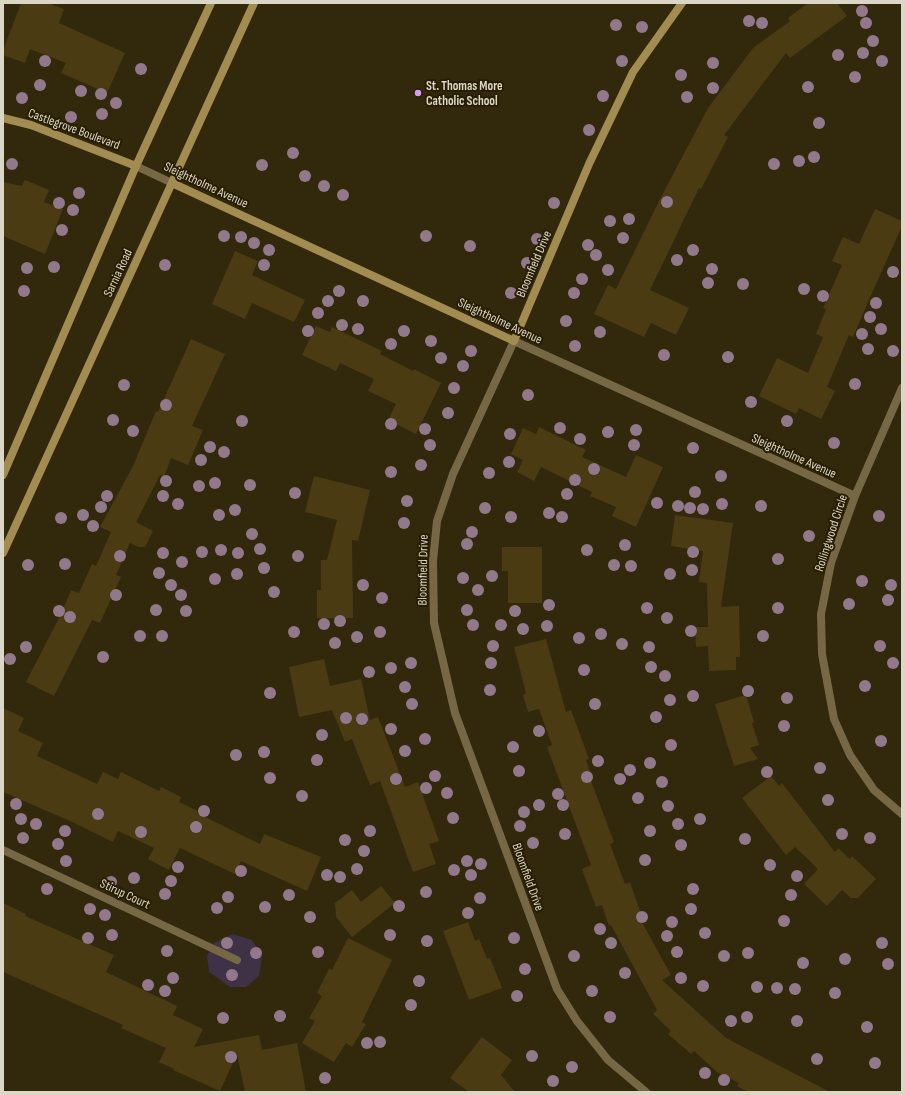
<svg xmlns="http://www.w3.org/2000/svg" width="905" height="1095" font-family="'Sofia Sans Condensed',sans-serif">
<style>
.green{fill:#3f3246}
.building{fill:#4a3b13}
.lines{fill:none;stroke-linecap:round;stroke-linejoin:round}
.street{stroke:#776845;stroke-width:8}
.secondary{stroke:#a38c52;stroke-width:8}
.tree{fill:#91788b}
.poi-dot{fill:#d89af8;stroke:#281e03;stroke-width:1.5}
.labels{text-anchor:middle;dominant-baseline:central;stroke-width:4;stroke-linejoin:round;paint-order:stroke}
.poi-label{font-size:13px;font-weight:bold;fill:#dcd6c6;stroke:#281e03;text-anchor:start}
.street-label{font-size:13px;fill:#dcd6c6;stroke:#281e03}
</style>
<rect width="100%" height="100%" fill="#32280c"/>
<polygon class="green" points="233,934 252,940 262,956 259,976 246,987 230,987 209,972 207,956 214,943"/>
<g class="building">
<polygon points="21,3 48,3 64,9 59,23 125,53 107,93 61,73 66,63 30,49 25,63 3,55 3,51"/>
<polygon points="808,3 837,3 847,16 790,58 786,53 724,135 728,137 701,189 699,188 650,290 689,308 676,335 651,323 644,337 594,314 608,285 616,289 659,201 708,108 753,48 790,21 788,18"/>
<polygon points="25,180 49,190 44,202 63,209 45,254 3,236 3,182 22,186"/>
<polygon points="875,209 902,221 902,226 868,302 853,337 849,335 827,387 835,391 821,419 799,408 796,414 759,396 777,358 808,373 823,337 816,334 826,309 823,308 842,265 832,261 843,237 859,244"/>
<polygon points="235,251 258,261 252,275 305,300 294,322 252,303 245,319 212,304"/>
<polygon points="316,326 330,332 332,327 382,351 380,354 413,371 414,369 441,383 416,434 388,420 396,404 368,391 374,379 340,363 336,371 302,355"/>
<polygon points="191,339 225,354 192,426 203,430 188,465 171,458 164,477 160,475 136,522 153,531 145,547 138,547 130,543 116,575 121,577 100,623 92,620 54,696 26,682 61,614 71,590 79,593 92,564 96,566 111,532 100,527 133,466 156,411 158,412"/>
<polygon points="539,427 586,450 582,457 626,477 636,455 663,467 636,527 612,516 616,507 590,496 592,492 541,467 534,481 517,472 523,460 511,454 523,428 536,434"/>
<polygon points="314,476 370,490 358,541 352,540 353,618 317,618 317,590 321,590 321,560 327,560 337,520 305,512"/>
<polygon points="675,515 733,523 721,607 739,606 740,657 736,657 736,670 709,671 708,646 696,647 695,627 708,627 707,583 699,582 703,551 671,546"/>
<polygon points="502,547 542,547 542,603 508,603 508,571 502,571"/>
<polygon points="546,639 566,712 571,710 589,759 586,760 590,772 588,773 614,842 610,844 625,884 630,882 641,914 638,915 671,975 662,980 726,1038 830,1092 748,1092 737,1086 739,1083 717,1072 694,1051 691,1054 668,1034 671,1031 653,1014 657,1010 611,925 609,926 602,905 596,907 582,869 591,865 547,747 552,745 539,709 528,712 523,695 526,693 514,647"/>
<polygon points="324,659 330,686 361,679 370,720 378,717 405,787 418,782 439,841 429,844 436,864 413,872 380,781 370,785 352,739 345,742 332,710 299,717 289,667"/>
<polygon points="746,695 754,722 752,723 759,745 750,748 758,759 734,766 715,704"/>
<polygon points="3,708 24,718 18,731 43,743 37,756 97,784 103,772 118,779 121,772 159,791 161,787 181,797 179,802 198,811 197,813 260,844 264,834 321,857 307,891 241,861 235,874 180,848 169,870 148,859 154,848 118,831 113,842 70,821 3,792"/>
<polygon points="771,776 779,786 782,783 835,852 838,848 850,859 852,856 876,879 858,898 851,898 842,890 827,906 804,884 818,869 795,847 786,855 742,798"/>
<polygon points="381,886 395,903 352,937 336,917 335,903 352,890 361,902"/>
<polygon points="3,903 26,914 25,916 114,955 106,972 177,1006 173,1015 203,1029 194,1047 259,1035 262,1050 297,1043 306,1092 245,1092 237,1054 220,1091 173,1070 174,1069 159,1062 166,1048 121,1028 123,1025 3,972"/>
<polygon points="468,922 475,941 479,939 487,959 490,958 502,988 469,1000 443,931"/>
<polygon points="348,938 392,960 362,1022 366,1024 352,1047 346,1043 334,1062 302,1043 315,1021 309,1018 322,996 317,993 329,969 332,970"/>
<polygon points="482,1037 512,1060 501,1075 515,1092 469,1092 450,1078"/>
</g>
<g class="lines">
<g class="street">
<polyline points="136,166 172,183"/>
<polyline points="902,388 855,496 831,563 821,614 822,654 834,719 850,755 874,790 902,814"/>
<polyline points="3,850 237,960"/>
<polyline points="646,1092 608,1060 577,1021 557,989 455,713 434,623 433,561 437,521 453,474 514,341 855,496"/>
</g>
<g class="secondary">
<polyline points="3,118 31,125 136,166"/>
<polyline points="172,183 514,341 589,164 633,72 682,3"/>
<polyline points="3,475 136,166 211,3"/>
<polyline points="3,553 254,3"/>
</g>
</g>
<g class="tree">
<circle cx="862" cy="11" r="6"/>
<circle cx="749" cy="21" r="6"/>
<circle cx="762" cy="23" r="6"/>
<circle cx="866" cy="23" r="6"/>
<circle cx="616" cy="25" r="6"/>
<circle cx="642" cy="27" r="6"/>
<circle cx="873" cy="41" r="6"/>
<circle cx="863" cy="53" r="6"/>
<circle cx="838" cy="55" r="6"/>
<circle cx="45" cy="61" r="6"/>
<circle cx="622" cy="61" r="6"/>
<circle cx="882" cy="61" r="6"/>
<circle cx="713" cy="63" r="6"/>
<circle cx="141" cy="69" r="6"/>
<circle cx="681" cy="75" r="6"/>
<circle cx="855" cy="77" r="6"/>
<circle cx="40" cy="85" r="6"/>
<circle cx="808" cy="87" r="6"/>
<circle cx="713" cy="88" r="6"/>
<circle cx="81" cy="91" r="6"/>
<circle cx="101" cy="94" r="6"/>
<circle cx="603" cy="96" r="6"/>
<circle cx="687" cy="97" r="6"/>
<circle cx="22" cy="98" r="6"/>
<circle cx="116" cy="103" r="6"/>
<circle cx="102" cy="114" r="6"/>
<circle cx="71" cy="117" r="6"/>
<circle cx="819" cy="123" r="6"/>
<circle cx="589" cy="130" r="6"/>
<circle cx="293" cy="153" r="6"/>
<circle cx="814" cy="157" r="6"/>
<circle cx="799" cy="161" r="6"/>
<circle cx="12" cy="164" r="6"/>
<circle cx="774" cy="164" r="6"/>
<circle cx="262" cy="165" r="6"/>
<circle cx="305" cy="176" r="6"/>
<circle cx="324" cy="186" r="6"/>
<circle cx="79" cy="193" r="6"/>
<circle cx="343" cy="195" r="6"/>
<circle cx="667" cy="202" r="6"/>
<circle cx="59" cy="203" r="6"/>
<circle cx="554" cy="203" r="6"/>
<circle cx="73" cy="210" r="6"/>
<circle cx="629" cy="219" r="6"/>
<circle cx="610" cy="221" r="6"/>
<circle cx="62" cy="230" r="6"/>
<circle cx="224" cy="236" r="6"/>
<circle cx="426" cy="236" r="6"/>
<circle cx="241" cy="237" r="6"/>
<circle cx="623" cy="238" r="6"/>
<circle cx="537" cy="239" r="6"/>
<circle cx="254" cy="243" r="6"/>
<circle cx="588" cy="245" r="6"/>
<circle cx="470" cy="246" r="6"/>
<circle cx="269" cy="250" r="6"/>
<circle cx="693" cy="250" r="6"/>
<circle cx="596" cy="255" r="6"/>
<circle cx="677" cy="260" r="6"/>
<circle cx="527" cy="263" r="6"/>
<circle cx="165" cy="265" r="6"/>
<circle cx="264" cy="265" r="6"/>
<circle cx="54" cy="267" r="6"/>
<circle cx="27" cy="268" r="6"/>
<circle cx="712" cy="269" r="6"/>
<circle cx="608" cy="270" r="6"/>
<circle cx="893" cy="272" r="6"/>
<circle cx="582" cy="279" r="6"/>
<circle cx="708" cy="283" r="6"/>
<circle cx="743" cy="284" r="6"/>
<circle cx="804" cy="289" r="6"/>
<circle cx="24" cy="291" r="6"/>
<circle cx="339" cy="291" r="6"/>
<circle cx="511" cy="293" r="6"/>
<circle cx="574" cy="293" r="6"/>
<circle cx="823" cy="296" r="6"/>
<circle cx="328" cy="301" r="6"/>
<circle cx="363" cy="301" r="6"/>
<circle cx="876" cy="303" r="6"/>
<circle cx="318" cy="313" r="6"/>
<circle cx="870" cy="317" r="6"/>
<circle cx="566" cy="321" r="6"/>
<circle cx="342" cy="325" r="6"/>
<circle cx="358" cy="329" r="6"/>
<circle cx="881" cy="329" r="6"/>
<circle cx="308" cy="331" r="6"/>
<circle cx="404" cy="331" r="6"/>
<circle cx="600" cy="332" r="6"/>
<circle cx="862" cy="334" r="6"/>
<circle cx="431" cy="341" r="6"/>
<circle cx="391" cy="344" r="6"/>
<circle cx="575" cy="346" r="6"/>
<circle cx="868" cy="349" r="6"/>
<circle cx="471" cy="351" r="6"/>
<circle cx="893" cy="351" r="6"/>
<circle cx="664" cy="355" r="6"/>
<circle cx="728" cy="357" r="6"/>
<circle cx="441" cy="358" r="6"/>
<circle cx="463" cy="366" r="6"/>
<circle cx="855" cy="384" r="6"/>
<circle cx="124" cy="385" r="6"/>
<circle cx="454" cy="388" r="6"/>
<circle cx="528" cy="395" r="6"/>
<circle cx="751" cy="402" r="6"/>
<circle cx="166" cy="405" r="6"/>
<circle cx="448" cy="413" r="6"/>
<circle cx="113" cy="420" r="6"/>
<circle cx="242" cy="421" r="6"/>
<circle cx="787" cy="421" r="6"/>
<circle cx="391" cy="424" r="6"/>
<circle cx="560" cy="428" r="6"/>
<circle cx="425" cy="429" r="6"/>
<circle cx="636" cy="430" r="6"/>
<circle cx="133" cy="431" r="6"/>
<circle cx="608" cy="432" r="6"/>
<circle cx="510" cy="434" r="6"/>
<circle cx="580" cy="439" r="6"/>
<circle cx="834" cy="443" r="6"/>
<circle cx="430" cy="445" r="6"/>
<circle cx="634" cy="445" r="6"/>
<circle cx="210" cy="447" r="6"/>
<circle cx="693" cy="448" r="6"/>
<circle cx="224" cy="452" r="6"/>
<circle cx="201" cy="460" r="6"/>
<circle cx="509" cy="462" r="6"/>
<circle cx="421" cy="465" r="6"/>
<circle cx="594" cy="469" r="6"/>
<circle cx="391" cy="472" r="6"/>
<circle cx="489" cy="473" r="6"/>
<circle cx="721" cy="476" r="6"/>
<circle cx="575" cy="480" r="6"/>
<circle cx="166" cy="481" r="6"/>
<circle cx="215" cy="483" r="6"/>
<circle cx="250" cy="485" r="6"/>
<circle cx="199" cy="486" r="6"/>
<circle cx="695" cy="492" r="6"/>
<circle cx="295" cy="493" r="6"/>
<circle cx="567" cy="494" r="6"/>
<circle cx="107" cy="496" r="6"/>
<circle cx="163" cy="496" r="6"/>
<circle cx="407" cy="501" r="6"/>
<circle cx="657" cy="503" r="6"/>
<circle cx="178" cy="504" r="6"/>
<circle cx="722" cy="504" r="6"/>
<circle cx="678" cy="506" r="6"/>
<circle cx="761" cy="506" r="6"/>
<circle cx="101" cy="507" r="6"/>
<circle cx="485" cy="508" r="6"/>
<circle cx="690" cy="508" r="6"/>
<circle cx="703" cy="509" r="6"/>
<circle cx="235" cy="510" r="6"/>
<circle cx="549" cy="513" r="6"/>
<circle cx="83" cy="515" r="6"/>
<circle cx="219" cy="515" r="6"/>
<circle cx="879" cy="516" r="6"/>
<circle cx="511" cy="517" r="6"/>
<circle cx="562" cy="517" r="6"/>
<circle cx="61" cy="518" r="6"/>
<circle cx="404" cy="523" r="6"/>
<circle cx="93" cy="526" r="6"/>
<circle cx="472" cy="532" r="6"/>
<circle cx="252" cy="534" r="6"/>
<circle cx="809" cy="536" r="6"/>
<circle cx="467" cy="544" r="6"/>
<circle cx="625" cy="545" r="6"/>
<circle cx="260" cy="549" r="6"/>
<circle cx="221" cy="550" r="6"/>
<circle cx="587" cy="550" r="6"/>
<circle cx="202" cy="552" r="6"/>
<circle cx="693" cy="552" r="6"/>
<circle cx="163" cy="553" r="6"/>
<circle cx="238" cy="553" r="6"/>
<circle cx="120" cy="556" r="6"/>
<circle cx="298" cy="556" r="6"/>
<circle cx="778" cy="559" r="6"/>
<circle cx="182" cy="562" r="6"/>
<circle cx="65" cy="564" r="6"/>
<circle cx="28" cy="565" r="6"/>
<circle cx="614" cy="565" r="6"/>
<circle cx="631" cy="566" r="6"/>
<circle cx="264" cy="568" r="6"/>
<circle cx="692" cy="570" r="6"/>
<circle cx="159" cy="573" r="6"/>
<circle cx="237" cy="574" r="6"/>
<circle cx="670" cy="574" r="6"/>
<circle cx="492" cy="576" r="6"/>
<circle cx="463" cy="578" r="6"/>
<circle cx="215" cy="579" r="6"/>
<circle cx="862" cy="581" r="6"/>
<circle cx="171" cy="585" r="6"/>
<circle cx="363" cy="585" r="6"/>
<circle cx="891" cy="585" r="6"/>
<circle cx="478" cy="590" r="6"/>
<circle cx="274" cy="592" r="6"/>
<circle cx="116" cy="595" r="6"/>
<circle cx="181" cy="595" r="6"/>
<circle cx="382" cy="598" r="6"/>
<circle cx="888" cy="600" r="6"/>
<circle cx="849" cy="604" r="6"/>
<circle cx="549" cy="605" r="6"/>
<circle cx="647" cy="608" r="6"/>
<circle cx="778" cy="608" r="6"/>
<circle cx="156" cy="610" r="6"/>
<circle cx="467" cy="610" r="6"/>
<circle cx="59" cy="611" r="6"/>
<circle cx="186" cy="611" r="6"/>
<circle cx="515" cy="611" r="6"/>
<circle cx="70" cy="617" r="6"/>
<circle cx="667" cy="618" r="6"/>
<circle cx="340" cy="621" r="6"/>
<circle cx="324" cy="624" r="6"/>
<circle cx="473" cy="625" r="6"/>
<circle cx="501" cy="625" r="6"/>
<circle cx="547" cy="626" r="6"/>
<circle cx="523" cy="629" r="6"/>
<circle cx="691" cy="631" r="6"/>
<circle cx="294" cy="632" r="6"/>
<circle cx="380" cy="632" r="6"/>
<circle cx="601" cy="634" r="6"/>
<circle cx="140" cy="636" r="6"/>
<circle cx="162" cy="636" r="6"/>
<circle cx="763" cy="636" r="6"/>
<circle cx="357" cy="637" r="6"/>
<circle cx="579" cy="638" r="6"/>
<circle cx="335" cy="643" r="6"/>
<circle cx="622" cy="644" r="6"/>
<circle cx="493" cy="646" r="6"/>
<circle cx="880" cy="646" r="6"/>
<circle cx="26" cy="647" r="6"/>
<circle cx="649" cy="647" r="6"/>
<circle cx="103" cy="657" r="6"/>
<circle cx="10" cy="659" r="6"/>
<circle cx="411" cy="663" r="6"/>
<circle cx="491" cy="663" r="6"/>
<circle cx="893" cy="663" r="6"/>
<circle cx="651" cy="667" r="6"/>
<circle cx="391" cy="668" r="6"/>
<circle cx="584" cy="670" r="6"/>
<circle cx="369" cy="672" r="6"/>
<circle cx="665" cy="676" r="6"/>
<circle cx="865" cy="686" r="6"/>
<circle cx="405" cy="687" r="6"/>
<circle cx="490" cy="690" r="6"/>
<circle cx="748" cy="691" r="6"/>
<circle cx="270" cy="693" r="6"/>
<circle cx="693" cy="696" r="6"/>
<circle cx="787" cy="698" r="6"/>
<circle cx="670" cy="700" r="6"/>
<circle cx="412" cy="704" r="6"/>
<circle cx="595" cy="704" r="6"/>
<circle cx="656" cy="717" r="6"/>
<circle cx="346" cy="718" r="6"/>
<circle cx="362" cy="719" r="6"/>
<circle cx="784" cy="726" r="6"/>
<circle cx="391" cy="729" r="6"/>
<circle cx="539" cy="731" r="6"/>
<circle cx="322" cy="735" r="6"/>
<circle cx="425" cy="739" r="6"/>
<circle cx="881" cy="741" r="6"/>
<circle cx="671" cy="745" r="6"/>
<circle cx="513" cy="747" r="6"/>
<circle cx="405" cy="751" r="6"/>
<circle cx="264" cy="752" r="6"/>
<circle cx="236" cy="755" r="6"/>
<circle cx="317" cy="760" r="6"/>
<circle cx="598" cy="761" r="6"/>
<circle cx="650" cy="763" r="6"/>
<circle cx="820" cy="768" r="6"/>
<circle cx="630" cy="770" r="6"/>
<circle cx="519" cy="771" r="6"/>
<circle cx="767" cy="772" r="6"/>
<circle cx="435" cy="776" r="6"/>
<circle cx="587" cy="777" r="6"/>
<circle cx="270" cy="778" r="6"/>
<circle cx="396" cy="779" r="6"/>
<circle cx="620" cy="779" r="6"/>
<circle cx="662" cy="782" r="6"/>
<circle cx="426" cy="788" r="6"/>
<circle cx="447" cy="793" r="6"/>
<circle cx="558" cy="794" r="6"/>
<circle cx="302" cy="796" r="6"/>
<circle cx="638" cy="798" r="6"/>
<circle cx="828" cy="800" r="6"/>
<circle cx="16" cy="804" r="6"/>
<circle cx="539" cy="805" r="6"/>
<circle cx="563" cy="805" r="6"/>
<circle cx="668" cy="806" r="6"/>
<circle cx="204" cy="811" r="6"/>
<circle cx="524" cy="812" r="6"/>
<circle cx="98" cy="814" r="6"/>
<circle cx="453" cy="818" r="6"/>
<circle cx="21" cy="819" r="6"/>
<circle cx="700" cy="819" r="6"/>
<circle cx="36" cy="824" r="6"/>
<circle cx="678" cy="824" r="6"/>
<circle cx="520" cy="826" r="6"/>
<circle cx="196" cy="827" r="6"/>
<circle cx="65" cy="831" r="6"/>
<circle cx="370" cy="831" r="6"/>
<circle cx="650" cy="831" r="6"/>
<circle cx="141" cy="832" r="6"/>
<circle cx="565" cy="834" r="6"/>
<circle cx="842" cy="834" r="6"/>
<circle cx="23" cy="838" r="6"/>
<circle cx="870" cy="838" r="6"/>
<circle cx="745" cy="839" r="6"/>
<circle cx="345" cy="840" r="6"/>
<circle cx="533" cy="843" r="6"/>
<circle cx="58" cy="844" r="6"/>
<circle cx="681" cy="845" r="6"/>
<circle cx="364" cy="851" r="6"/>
<circle cx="645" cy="860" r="6"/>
<circle cx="66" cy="861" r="6"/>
<circle cx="467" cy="861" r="6"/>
<circle cx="481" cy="864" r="6"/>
<circle cx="770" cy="865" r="6"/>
<circle cx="178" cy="867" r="6"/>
<circle cx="357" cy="869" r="6"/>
<circle cx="454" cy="870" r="6"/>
<circle cx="241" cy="871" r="6"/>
<circle cx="327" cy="875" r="6"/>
<circle cx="471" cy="875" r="6"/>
<circle cx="797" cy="876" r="6"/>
<circle cx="340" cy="877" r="6"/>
<circle cx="134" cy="878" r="6"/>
<circle cx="171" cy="881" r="6"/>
<circle cx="111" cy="882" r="6"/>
<circle cx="47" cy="889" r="6"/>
<circle cx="693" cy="889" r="6"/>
<circle cx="426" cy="892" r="6"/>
<circle cx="165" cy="894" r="6"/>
<circle cx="289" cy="895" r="6"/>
<circle cx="791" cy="895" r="6"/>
<circle cx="228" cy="897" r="6"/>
<circle cx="480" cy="898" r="6"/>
<circle cx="399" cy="906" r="6"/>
<circle cx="265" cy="907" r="6"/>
<circle cx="217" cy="908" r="6"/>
<circle cx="90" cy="909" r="6"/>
<circle cx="691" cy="909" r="6"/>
<circle cx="468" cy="913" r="6"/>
<circle cx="105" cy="915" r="6"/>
<circle cx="310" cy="917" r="6"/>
<circle cx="642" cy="917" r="6"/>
<circle cx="784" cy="921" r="6"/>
<circle cx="672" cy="922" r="6"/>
<circle cx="600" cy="929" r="6"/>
<circle cx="705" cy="933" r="6"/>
<circle cx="112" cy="935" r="6"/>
<circle cx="390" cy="935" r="6"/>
<circle cx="667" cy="936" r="6"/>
<circle cx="88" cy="938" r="6"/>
<circle cx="514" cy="938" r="6"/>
<circle cx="427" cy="941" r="6"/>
<circle cx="227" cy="943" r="6"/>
<circle cx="611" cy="943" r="6"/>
<circle cx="882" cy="943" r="6"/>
<circle cx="167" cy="951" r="6"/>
<circle cx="318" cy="952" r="6"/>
<circle cx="677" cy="952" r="6"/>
<circle cx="256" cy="953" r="6"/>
<circle cx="748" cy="953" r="6"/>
<circle cx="574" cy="956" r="6"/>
<circle cx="724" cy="956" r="6"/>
<circle cx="845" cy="959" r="6"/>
<circle cx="803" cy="963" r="6"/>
<circle cx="888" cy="964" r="6"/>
<circle cx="525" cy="969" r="6"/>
<circle cx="625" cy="973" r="6"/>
<circle cx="232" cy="975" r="6"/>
<circle cx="173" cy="978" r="6"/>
<circle cx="681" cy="978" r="6"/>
<circle cx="419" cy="981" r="6"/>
<circle cx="148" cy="985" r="6"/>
<circle cx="703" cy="986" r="6"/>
<circle cx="757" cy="987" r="6"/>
<circle cx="777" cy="988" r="6"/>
<circle cx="795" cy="989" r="6"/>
<circle cx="165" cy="991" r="6"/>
<circle cx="592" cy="991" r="6"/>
<circle cx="835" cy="993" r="6"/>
<circle cx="517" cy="996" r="6"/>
<circle cx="411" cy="1005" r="6"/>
<circle cx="280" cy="1016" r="6"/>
<circle cx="610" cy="1017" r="6"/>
<circle cx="747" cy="1017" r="6"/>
<circle cx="223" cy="1018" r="6"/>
<circle cx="731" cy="1021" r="6"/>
<circle cx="797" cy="1021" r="6"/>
<circle cx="867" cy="1027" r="6"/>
<circle cx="380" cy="1042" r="6"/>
<circle cx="367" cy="1043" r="6"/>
<circle cx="532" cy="1056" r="6"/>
<circle cx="231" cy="1057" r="6"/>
<circle cx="817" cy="1059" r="6"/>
<circle cx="875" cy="1063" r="6"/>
<circle cx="572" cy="1067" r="6"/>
<circle cx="705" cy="1073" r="6"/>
<circle cx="325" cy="1078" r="6"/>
<circle cx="724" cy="1080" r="6"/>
<circle cx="553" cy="1081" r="6"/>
</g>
<circle class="poi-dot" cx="418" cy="93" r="4"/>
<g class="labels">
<g class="poi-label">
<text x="426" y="86">St. Thomas More<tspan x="426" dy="15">Catholic School</tspan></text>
</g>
<g class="street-label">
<text transform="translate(74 129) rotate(20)">Castlegrove Boulevard</text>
<text transform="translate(206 185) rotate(25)">Sleightholme Avenue</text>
<text transform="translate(534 264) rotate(-67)">Bloomfield Drive</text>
<text transform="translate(118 273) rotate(-65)">Sarnia Road</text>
<text transform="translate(500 321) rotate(25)">Sleightholme Avenue</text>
<text transform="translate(794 456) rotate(24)">Sleightholme Avenue</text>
<text transform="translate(831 533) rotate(-72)">Rollingwood Circle</text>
<text transform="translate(423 570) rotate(-89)">Bloomfield Drive</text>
<text transform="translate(528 877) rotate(70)">Bloomfield Drive</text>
<text transform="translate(125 894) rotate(25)">Stirup Court</text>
</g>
</g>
<rect width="905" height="1095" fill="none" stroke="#dcd6c6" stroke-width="8"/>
</svg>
